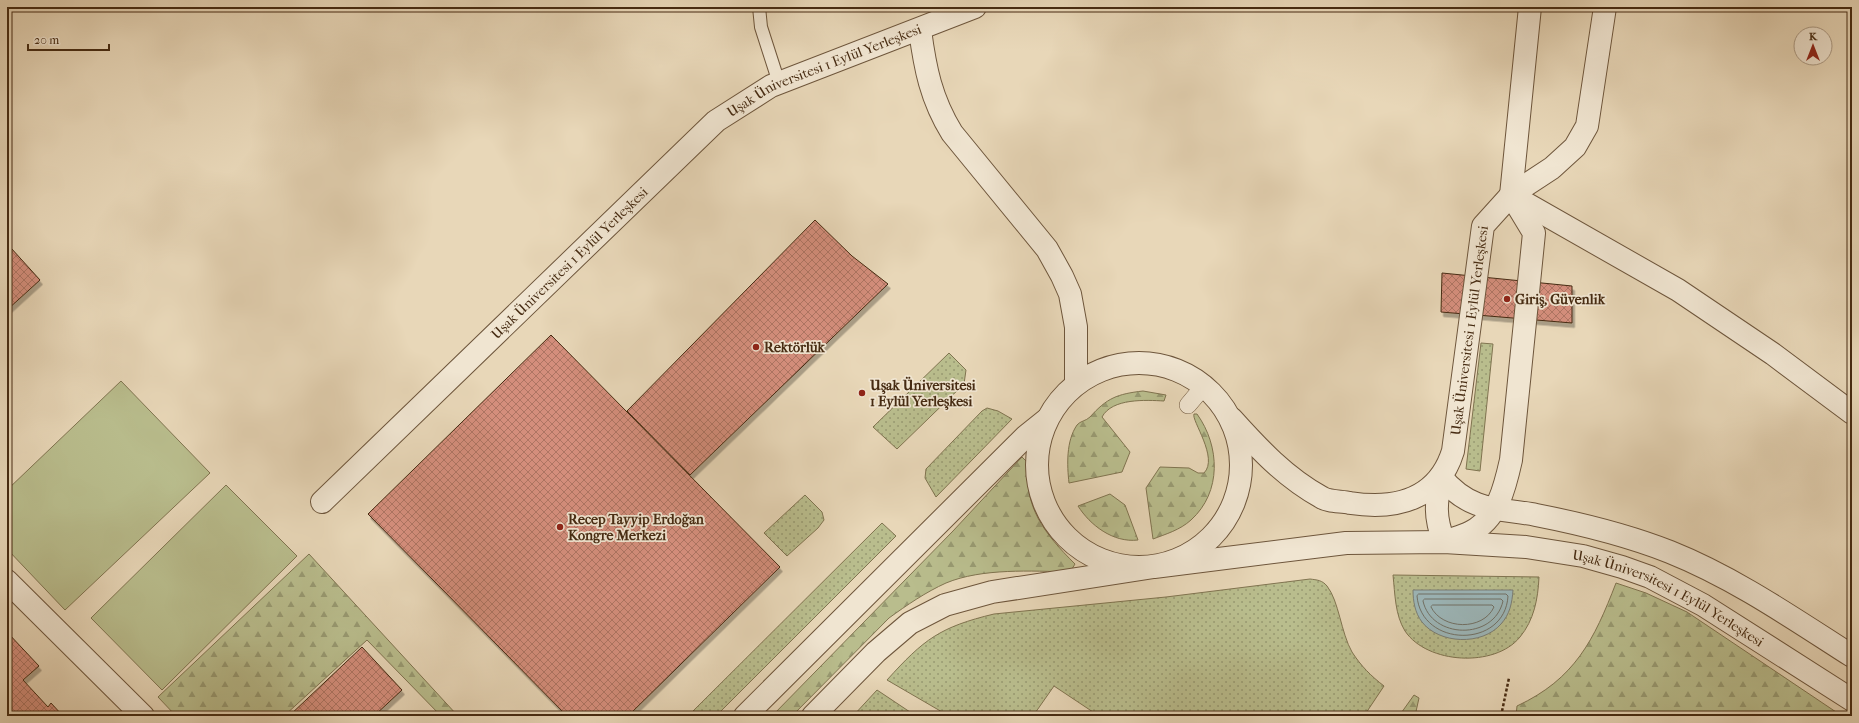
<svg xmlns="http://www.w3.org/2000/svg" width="1859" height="723" font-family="'IM FELL French Canon',serif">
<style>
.grass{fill:url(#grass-dots);stroke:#807450}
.forest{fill:url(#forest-firs);stroke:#807450}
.pitch{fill:#b9bd8d;stroke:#807450}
.water{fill:#9cb7ba;stroke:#7a7f77}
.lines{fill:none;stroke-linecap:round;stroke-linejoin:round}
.shore{stroke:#717166;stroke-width:1}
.building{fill:url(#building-cross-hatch);stroke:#462b12;filter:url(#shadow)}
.service-casing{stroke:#6e563c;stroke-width:14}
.pedestrian-casing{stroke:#6e563c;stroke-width:18}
.minor-casing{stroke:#6e563c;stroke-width:24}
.tertiary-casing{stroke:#6e563c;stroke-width:24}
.path{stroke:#462b12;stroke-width:2.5;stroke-dasharray:3 2;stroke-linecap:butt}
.service{stroke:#f0e5d1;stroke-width:12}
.pedestrian{stroke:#f0e5d1;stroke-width:17}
.minor{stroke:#f0e5d1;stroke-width:22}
.tertiary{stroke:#f0e5d1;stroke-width:22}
.poi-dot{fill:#8f2418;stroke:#f0e5d1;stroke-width:1.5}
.labels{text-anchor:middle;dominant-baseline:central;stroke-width:3.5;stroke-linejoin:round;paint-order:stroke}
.street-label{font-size:14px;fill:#462b12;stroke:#f0e5d1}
.poi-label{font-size:14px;font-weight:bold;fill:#462b12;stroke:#f0e5d1;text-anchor:start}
</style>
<defs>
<pattern id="grass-dots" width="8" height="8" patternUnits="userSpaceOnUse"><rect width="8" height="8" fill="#b9bd8d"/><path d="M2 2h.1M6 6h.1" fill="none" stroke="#989a72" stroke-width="1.8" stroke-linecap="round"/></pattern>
<pattern id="forest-firs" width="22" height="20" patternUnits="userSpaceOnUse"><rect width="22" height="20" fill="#b9bd8d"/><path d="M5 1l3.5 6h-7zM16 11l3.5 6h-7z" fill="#989a72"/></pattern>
<pattern id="building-cross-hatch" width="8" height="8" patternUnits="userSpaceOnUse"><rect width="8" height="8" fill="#d48e7b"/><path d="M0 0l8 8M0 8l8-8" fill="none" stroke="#ae7463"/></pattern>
<filter id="shadow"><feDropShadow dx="2.5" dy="4.5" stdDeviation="0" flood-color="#0004"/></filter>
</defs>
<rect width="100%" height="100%" fill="#e8d7b8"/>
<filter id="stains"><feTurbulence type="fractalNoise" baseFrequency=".005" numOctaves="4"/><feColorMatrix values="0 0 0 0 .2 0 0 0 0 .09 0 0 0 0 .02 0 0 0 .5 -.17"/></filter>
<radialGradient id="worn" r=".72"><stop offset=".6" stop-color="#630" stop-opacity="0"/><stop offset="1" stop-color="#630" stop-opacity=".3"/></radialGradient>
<g class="grass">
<polygon points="1481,343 1493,344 1480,471 1466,469"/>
<polygon points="949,353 966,370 964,384 897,449 873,427"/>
<polygon points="987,408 998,411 1012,419 936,497 925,478 926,469 982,411"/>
<polygon points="805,495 822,512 824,520 818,528 787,556 764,533"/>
<polygon points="882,523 896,536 716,716 688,716"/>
<path d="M1393,575L1539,577C1538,599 1534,620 1520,637C1495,668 1427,664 1405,631C1395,615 1395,594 1393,575Z"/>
<path d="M1310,579C1317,580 1322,580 1327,586C1339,601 1341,633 1352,652C1361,666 1371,676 1384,686L1364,716H1099L1054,686L1033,716H949L887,680C924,639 940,627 994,614L1166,597Z"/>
<polygon points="877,690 916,716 904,716 899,712 895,716 853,716"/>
</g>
<g class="forest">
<path d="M1143,391L1166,395L1164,401C1146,400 1112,398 1102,417L1130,452L1122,472L1069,483C1067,465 1066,441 1077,425C1080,421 1086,421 1090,417C1107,398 1117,394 1143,391Z"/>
<path d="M1194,414H1197C1220,446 1222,492 1191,520C1180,530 1166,534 1153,539L1146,488L1160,467L1189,468L1198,473H1204C1219,458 1191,420 1194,414Z"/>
<path d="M1022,457L1028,463C1024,508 1044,533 1075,564L1070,572C1032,571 982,568 946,583C926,592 907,605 889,618L792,716H772L953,531Z"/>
<path d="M1110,494L1125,505L1138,540C1113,543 1090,525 1078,506Z"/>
<polygon points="309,554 457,715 457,716 441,716 367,640 284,716 176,716 158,697"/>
<path d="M1616,583L1646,593L1687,612L1842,716H1516L1517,706C1575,679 1594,640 1616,583Z"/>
<polygon points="1414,695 1419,698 1415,716 1399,716"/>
</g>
<g class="pitch">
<polygon points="121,381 210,473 65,610 7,549 7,490"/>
<polygon points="226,485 297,556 162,690 91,618"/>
</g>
<path class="water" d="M1413,590H1513C1512,603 1510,614 1501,624C1482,646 1439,644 1422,622C1415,613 1413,601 1413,590Z"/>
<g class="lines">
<g class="shore">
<path d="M1419,594H1506L1508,596C1505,649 1421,648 1417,596Z"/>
<path d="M1425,599H1501L1503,601C1494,641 1431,639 1423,601Z"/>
<path d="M1433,605H1492L1494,607C1483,631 1442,630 1431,607Z"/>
</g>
</g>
<g class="building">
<polygon points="815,220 852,256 888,284 690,475 627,411"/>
<polygon points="11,248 40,280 7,310 7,251"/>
<polygon points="1442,273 1572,286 1572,323 1441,312"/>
<polygon points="551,335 780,567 628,716 567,716 368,514"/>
<polygon points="7,632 39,666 23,680 48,707 51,703 63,716 7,716"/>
<polygon points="362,647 402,690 374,716 289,716"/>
</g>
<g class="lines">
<g class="service-casing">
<polyline id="service" points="759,7 761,27 779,83"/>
</g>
<g class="pedestrian-casing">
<polyline id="pedestrian" points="1188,405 1204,386"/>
</g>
<g class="minor-casing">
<g id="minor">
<path d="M920,30C925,68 931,99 952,133L1047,249L1062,276L1070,294L1076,327V383"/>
<circle cx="1139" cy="465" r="102"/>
<path id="s1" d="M1232,419C1259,449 1285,477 1321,497C1328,502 1341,501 1350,503C1396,510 1438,500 1453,451L1483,226L1511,195L1534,233L1511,460C1505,487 1498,518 1471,532C1463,536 1455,538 1447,541"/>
<path d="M1441,477C1451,489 1461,498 1477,504C1495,511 1517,511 1536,515C1582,524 1627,535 1670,552C1735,578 1794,619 1852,656"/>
<path d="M1441,477C1436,503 1434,516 1444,542"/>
<path id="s2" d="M322,502L716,121L771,86L975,7"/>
<polyline points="7,581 143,716"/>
<polyline points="745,716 1026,436 1046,420"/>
<path id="s3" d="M813,716L876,652L910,623L945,605L992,592L1154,567L1346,543L1444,542L1526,547L1583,556L1622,567L1650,577L1703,605L1852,700"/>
</g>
</g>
<g class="tertiary-casing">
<g id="tertiary">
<polyline points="1511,195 1678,290 1773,354 1852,413"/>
<polyline points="1511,195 1552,168 1575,147 1587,126 1605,7"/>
<polyline points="1511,195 1530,7"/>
</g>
</g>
<polyline class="path" points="1501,716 1509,678"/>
<use href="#service" class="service"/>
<use href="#pedestrian" class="pedestrian"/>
<use href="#minor" class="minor"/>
<use href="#tertiary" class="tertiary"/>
</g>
<g class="poi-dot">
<circle cx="1507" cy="299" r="4"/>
<circle cx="756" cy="347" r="4"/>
<circle cx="862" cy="393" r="4"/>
<circle cx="560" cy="527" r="4"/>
</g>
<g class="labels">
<g class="street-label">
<text stroke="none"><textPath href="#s2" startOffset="668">Uşak Üniversitesi 1 Eylül Yerleşkesi</textPath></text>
<text stroke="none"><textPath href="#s2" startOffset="344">Uşak Üniversitesi 1 Eylül Yerleşkesi</textPath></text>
<text stroke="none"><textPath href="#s1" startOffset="398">Uşak Üniversitesi 1 Eylül Yerleşkesi</textPath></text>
<text stroke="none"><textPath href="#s3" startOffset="913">Uşak Üniversitesi 1 Eylül Yerleşkesi</textPath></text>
</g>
<g class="poi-label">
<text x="1515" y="299">Giriş, Güvenlik</text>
<text x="764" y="347">Rektörlük</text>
<text x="870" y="385">Uşak Üniversitesi<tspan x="870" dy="16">1 Eylül Yerleşkesi</tspan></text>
<text x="568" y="519">Recep Tayyip Erdoğan<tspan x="568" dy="16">Kongre Merkezi</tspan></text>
</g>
</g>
<rect width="1859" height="723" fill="none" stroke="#e8d7b8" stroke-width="24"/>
<rect x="8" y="8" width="1843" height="707" fill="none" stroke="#462b12" stroke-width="2"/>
<rect x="12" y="12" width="1835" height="699" fill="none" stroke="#462b12"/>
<g transform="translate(1813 46)"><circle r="19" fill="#f0e5d1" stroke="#ac9b85"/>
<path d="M0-3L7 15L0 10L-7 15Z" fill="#8f2418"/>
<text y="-6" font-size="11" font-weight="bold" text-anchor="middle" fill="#462b12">K</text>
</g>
<path d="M28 44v6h81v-6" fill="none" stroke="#462b12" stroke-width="2"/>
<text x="34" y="44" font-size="12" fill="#462b12" stroke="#f0e5d1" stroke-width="3" paint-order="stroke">20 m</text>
<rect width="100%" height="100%" filter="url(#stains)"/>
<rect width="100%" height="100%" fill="url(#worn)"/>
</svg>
